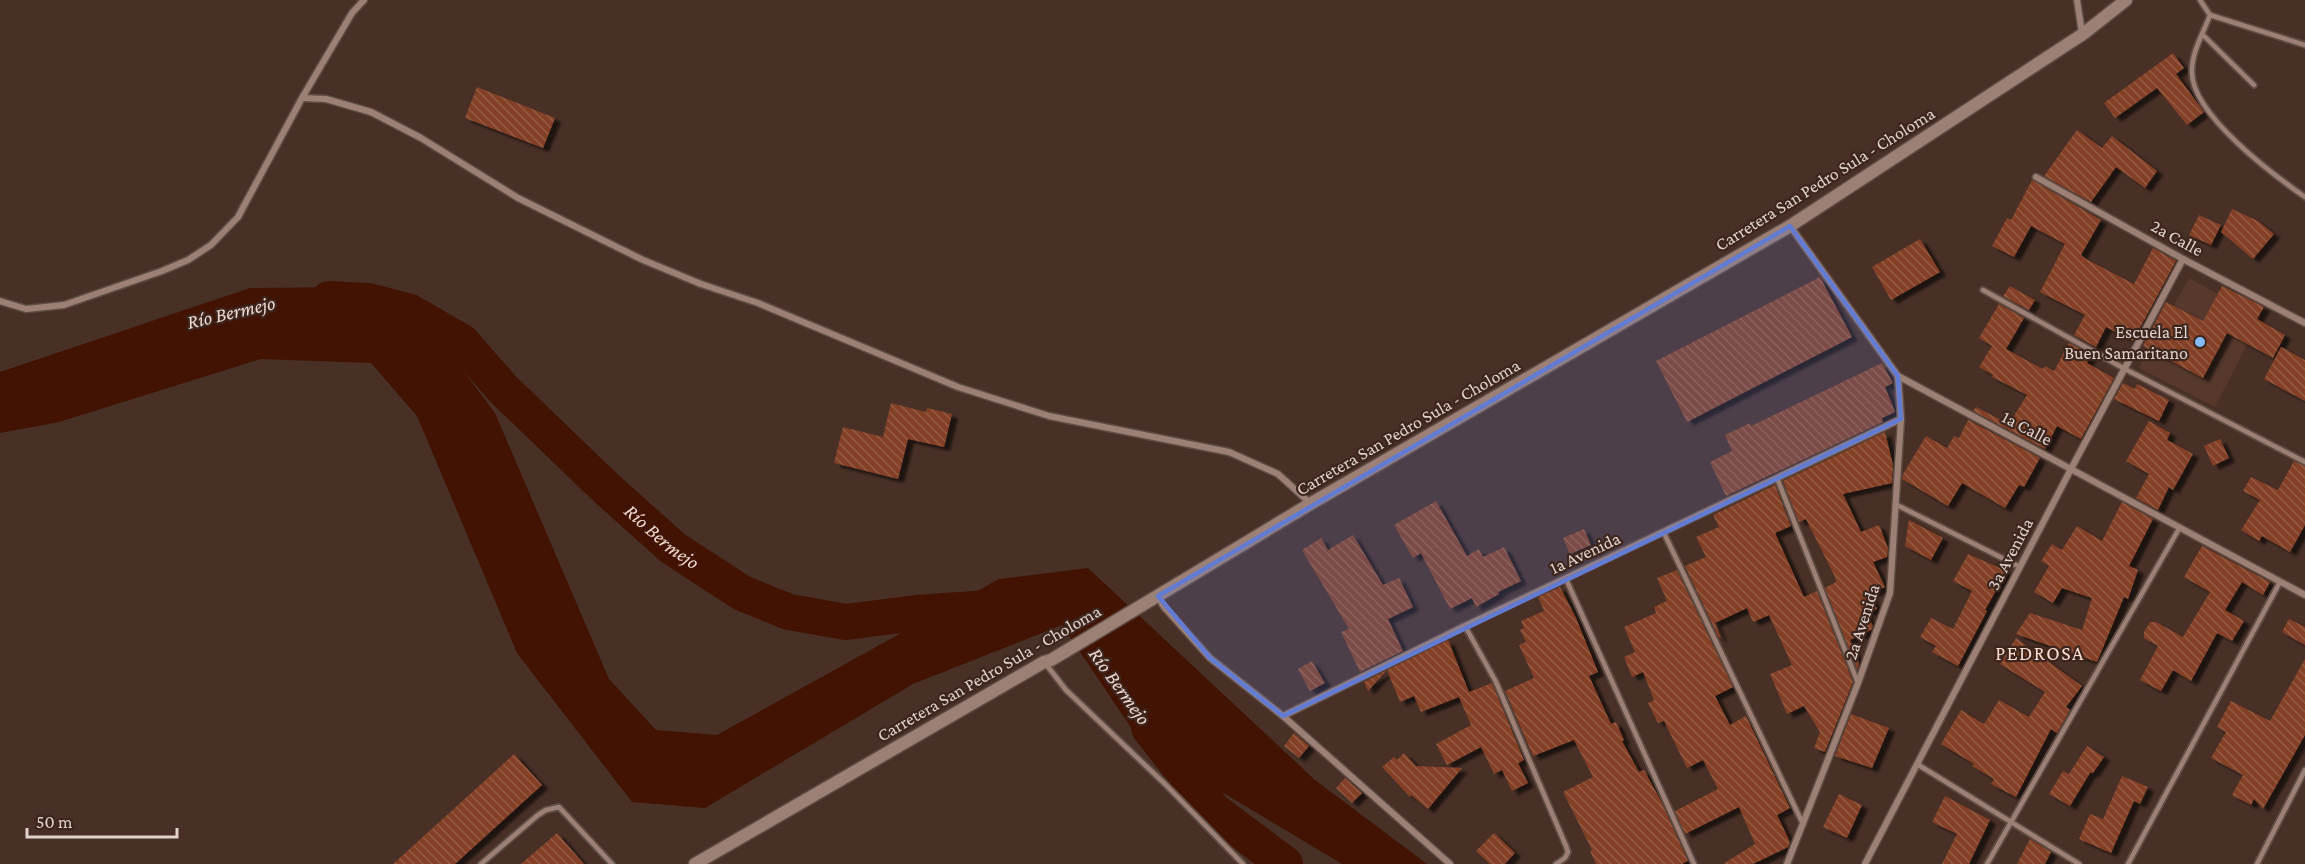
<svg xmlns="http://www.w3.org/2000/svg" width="2305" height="864" font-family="'Crimson Pro',serif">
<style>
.built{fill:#56382c}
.water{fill:#421300}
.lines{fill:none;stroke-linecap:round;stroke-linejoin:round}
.river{stroke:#421300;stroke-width:36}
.building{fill:url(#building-back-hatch);filter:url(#shadow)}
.lane-casing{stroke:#5f4c44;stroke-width:8}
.street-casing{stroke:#5f4c44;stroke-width:9}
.secondary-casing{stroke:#5f4c44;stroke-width:15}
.lane{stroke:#9c8076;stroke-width:4.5}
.street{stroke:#9c8076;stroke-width:6}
.secondary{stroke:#9c8076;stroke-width:12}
.marked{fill:#627cd4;fill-opacity:0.2;stroke:#627cd4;stroke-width:4.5;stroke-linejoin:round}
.poi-dot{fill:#84bcfb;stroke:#3d261d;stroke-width:2}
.labels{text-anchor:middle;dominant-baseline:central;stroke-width:4.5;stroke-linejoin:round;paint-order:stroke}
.street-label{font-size:18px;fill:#e1d2cc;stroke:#3d261d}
.poi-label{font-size:18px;fill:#e1d2cc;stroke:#3d261d;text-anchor:end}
.water-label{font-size:20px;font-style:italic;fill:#f0dbd3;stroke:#3d261d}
.neighbourhood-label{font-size:20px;letter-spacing:1.5px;fill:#fbdcd0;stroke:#3d261d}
</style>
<defs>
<pattern id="building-back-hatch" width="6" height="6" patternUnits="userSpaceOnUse" patternTransform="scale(1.5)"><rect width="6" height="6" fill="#834025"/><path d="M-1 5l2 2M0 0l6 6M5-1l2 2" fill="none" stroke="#945b43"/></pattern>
<filter id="shadow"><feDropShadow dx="6" dy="4" stdDeviation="1.5" flood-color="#0009"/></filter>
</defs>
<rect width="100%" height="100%" fill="#483027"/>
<polygon class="built" points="2189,278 2261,317 2215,407 2139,368"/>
<polygon class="water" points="347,287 435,333 495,413 609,679 656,730 717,735 999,579 1088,568 1315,780 1427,864 1342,864 1142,744 1062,625 913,684 705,808 632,802 517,653 417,416 371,363 261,359 59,422 0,433 0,372 250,288"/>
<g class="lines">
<g class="river">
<path id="s1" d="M329,299L368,301L410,312L462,342L503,389L607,489L673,548L742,593L789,612L846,622L916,613L989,608"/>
<polyline points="1149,728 1214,811 1285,864"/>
</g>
</g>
<g class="building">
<polygon points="2173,53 2184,68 2176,74 2204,112 2187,125 2157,88 2115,118 2104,103"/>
<polygon points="477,87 555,118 543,148 465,118"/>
<polygon points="2077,130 2102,148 2112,136 2157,171 2145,188 2116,167 2091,202 2044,176"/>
<polygon points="2032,180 2101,220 2081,255 2086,259 2134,284 2153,248 2176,261 2133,341 2106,327 2096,347 2074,335 2085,315 2040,292 2065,244 2031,226 2014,257 1992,246 2007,218 2011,220"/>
<polygon points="2232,209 2258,221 2274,234 2253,259 2221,232"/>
<polygon points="2199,215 2221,225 2211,245 2189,235"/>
<polygon points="1920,239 1940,272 1891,300 1872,267"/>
<polygon points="1820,277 1852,337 1687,422 1656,361"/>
<polygon points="2010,286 2035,300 2029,310 2003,296"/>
<polygon points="2222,286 2264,307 2257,319 2285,335 2273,358 2227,333 2203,378 2143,346 2166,302 2203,321"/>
<polygon points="1999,304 2024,318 2006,349 2043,369 2045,366 2054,371 2069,343 2091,355 2087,363 2114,378 2081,439 2057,426 2045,449 1973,411 1976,407 2009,424 2027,395 1992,377 1993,375 1979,367 1992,346 1979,338"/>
<polygon points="2281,347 2305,360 2305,401 2264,379"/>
<polygon points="1882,363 1893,383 1885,387 1895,412 1882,418 1883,422 1726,496 1710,462 1732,451 1725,435 1750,423 1751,426"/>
<polygon points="2123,383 2135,389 2137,384 2169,400 2159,421 2114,399"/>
<polygon points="891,403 926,412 927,408 952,414 944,447 908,439 898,479 834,463 843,427 883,437"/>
<polygon points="1968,420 2040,458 2024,487 2019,485 2005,508 1962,483 1948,506 1902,479 1903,474 1926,436 1947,448 1954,436 1959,438"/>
<polygon points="2149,421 2170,433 2167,440 2193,454 2173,490 2169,487 2158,510 2136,498 2149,474 2126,461"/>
<polygon points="1885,432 1893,465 1892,483 1843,494 1861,532 1879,525 1888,548 1887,557 1873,562 1885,587 1870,594 1877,609 1866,613 1873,626 1871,630 1850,640 1859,664 1857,669 1825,588 1836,582 1835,577 1806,519 1799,522 1783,481"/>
<polygon points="2220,439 2229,458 2213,466 2204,446"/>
<polygon points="2294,461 2305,466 2305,525 2290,552 2262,536 2259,541 2241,530 2260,500 2243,491 2251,477 2278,490"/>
<polygon points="1775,485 1791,526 1775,533 1804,597 1817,591 1853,682 1825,752 1814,748 1820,732 1804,706 1787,714 1770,674 1792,665 1769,615 1753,622 1747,608 1715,623 1721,638 1719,638 1685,566 1706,557 1696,537 1719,527 1713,515"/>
<polygon points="1436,501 1467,556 1479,549 1483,557 1504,547 1521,581 1498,592 1499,594 1476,607 1472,598 1450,609 1421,553 1413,558 1394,525"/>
<polygon points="2122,502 2153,519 2129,566 2138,570 2128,599 2124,597 2097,662 2016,634 2030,613 2082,630 2092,598 2062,588 2053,603 2034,592 2049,566 2041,561 2052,544 2062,550 2077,526 2102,541"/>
<polygon points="1909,520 1943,538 1931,560 1905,546"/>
<polygon points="1584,529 1591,545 1570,554 1563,538"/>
<polygon points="1353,535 1383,585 1399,578 1413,607 1388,619 1403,651 1360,672 1341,632 1349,629 1302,550 1321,538 1328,550"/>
<polygon points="2202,546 2270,582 2263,595 2242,582 2225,610 2244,621 2232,641 2217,633 2191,681 2173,670 2161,691 2140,680 2158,646 2144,638 2144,632 2150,622 2156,622 2183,637 2210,592 2184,577"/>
<polygon points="1968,554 2007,571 1985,610 1987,611 1958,666 1932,652 1936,646 1920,637 1931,618 1953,629 1972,591 1953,581"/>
<polygon points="1677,570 1733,687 1715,696 1730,725 1746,716 1790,808 1777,815 1790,842 1788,847 1753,864 1723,864 1755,844 1739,807 1685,834 1675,811 1718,789 1703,760 1687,768 1664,721 1658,723 1648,703 1654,700 1643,672 1632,677 1624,657 1635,652 1624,627 1656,613 1654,607 1667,601 1657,578"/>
<polygon points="1560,587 1576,618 1598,672 1589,676 1611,724 1616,722 1624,740 1622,741 1639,772 1644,770 1661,801 1688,861 1682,864 1596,864 1590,851 1592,850 1563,792 1593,777 1574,740 1533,756 1505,691 1534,678 1519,645 1526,642 1520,630 1524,628 1521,621 1544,611 1538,597"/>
<polygon points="2289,619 2305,627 2305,645 2282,632"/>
<polygon points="2016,638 2082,686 2066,707 2070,710 2057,733 2051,729 2016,797 1991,784 1994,779 1972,766 1974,764 1941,744 1961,710 1984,724 1999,700 2029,717 2045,692 2000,664"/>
<polygon points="1448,640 1469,692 1492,683 1524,760 1518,763 1528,783 1512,791 1502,770 1494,774 1481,747 1447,765 1436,744 1471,725 1459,697 1421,712 1414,696 1400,702 1387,670"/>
<polygon points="2305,659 2305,735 2263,809 2254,799 2251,805 2232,795 2243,775 2211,758 2226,732 2217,727 2231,701 2270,721"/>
<polygon points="1312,661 1325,683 1310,691 1298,669"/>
<polygon points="1387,670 1368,691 1364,682"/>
<polygon points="1851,714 1889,728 1872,768 1835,756"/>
<polygon points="1294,733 1309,746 1299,758 1284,746"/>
<polygon points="2087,746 2104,757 2093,773 2090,773 2070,806 2049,794 2063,771 2069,774"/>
<polygon points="1404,753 1416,766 1462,768 1428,809 1411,795 1410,797 1382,767 1394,757 1397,760"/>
<polygon points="514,754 542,785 455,864 393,864"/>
<polygon points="2122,776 2148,787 2140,804 2134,801 2111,853 2079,839 2090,814 2103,819"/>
<polygon points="1345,778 1362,793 1352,803 1336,788"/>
<polygon points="1839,794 1862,805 1847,838 1823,827"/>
<polygon points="1945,796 1990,820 1969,864 1942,864 1957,834 1932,822"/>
<polygon points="557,833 584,864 521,864"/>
<polygon points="1494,833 1515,853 1505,864 1490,864 1476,851"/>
<polygon points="2030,839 2051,852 2045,864 2017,864"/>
</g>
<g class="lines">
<g class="lane-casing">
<g id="lane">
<path d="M2200,0L2210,15C2203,34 2191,53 2192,73C2193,115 2272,174 2305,197"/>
<polyline points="2210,15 2305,45"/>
<polyline points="2203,35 2254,85"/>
<polyline points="1983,290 2125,369 2305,462"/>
<polyline points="1777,478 1858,683"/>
<polyline points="1897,505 2020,567"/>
<polyline points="1664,533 1803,824"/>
<polyline points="1566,579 1694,864"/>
<polyline points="1465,626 1496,682 1566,846 1568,852 1565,858 1556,864"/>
<polyline points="1045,663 1066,690 1165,784 1243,864"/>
<polyline points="1917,764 2079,864"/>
<polyline points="481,864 538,815 546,810 559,807 612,864"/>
<polyline points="1987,864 2180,527"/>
<polyline points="2128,864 2280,582"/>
<polyline points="2257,864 2305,770"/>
</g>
</g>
<g class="street-casing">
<g id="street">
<polyline points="2077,0 2082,33"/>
<polyline points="302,98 326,99 371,112 421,138 518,198 643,260 701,284 758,303 958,387 1049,416 1229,452 1278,474 1310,503"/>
<polyline points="2036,177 2183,259 2305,323"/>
<polyline points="1790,226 1898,376 2305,595"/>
<polyline points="0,301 26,309 64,305 162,271 188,260 211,245 238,217 302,98 352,13 364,0"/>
<polyline points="1158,596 1164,607 1210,658 1283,716 1450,864"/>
<polyline points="1283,716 1465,626 1901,419"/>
<polyline points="1787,864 1858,683 1890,593 1901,419 1898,376"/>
<polyline points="1865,864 2071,469 2183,259"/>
</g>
</g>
<g class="secondary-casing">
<polyline id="secondary" points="695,864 1044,662 1051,660 1310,504 1790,226 2083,34 2126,0"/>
</g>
<use href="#lane" class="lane"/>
<use href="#street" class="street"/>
<use href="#secondary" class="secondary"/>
</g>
<path class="marked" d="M1790,226L1898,376L1901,419L1283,716L1210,658L1158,596Z"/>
<circle class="poi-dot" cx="2200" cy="342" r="6"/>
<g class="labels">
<g class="street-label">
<text transform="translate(1825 179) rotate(-32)">Carretera San Pedro Sula - Choloma</text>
<text transform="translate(2177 238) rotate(29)">2a Calle</text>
<text transform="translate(1408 427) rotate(-30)">Carretera San Pedro Sula - Choloma</text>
<text transform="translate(2027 428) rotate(28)">1a Calle</text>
<text transform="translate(1585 553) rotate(-25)">1a Avenida</text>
<text transform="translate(2010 554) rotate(-62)">3a Avenida</text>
<text transform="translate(1862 622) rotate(-72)">2a Avenida</text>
<text transform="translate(989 673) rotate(-30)">Carretera San Pedro Sula - Choloma</text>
</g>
<g class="poi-label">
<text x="2188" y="332">Escuela El<tspan x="2188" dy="21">Buen Samaritano</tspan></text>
</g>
<g class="water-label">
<text transform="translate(231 312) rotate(-13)">Río Bermejo</text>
<text stroke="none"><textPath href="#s1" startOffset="422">Río Bermejo</textPath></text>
<text transform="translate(1120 686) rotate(54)">Río Bermejo</text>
</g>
<g class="neighbourhood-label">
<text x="2040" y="653">PEDROSA</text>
</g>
</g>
<path d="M27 828v9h150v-9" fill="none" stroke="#e1d2cc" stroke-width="3"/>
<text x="36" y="828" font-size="18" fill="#e1d2cc" stroke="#3d261d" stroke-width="4.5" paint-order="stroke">50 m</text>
</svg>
